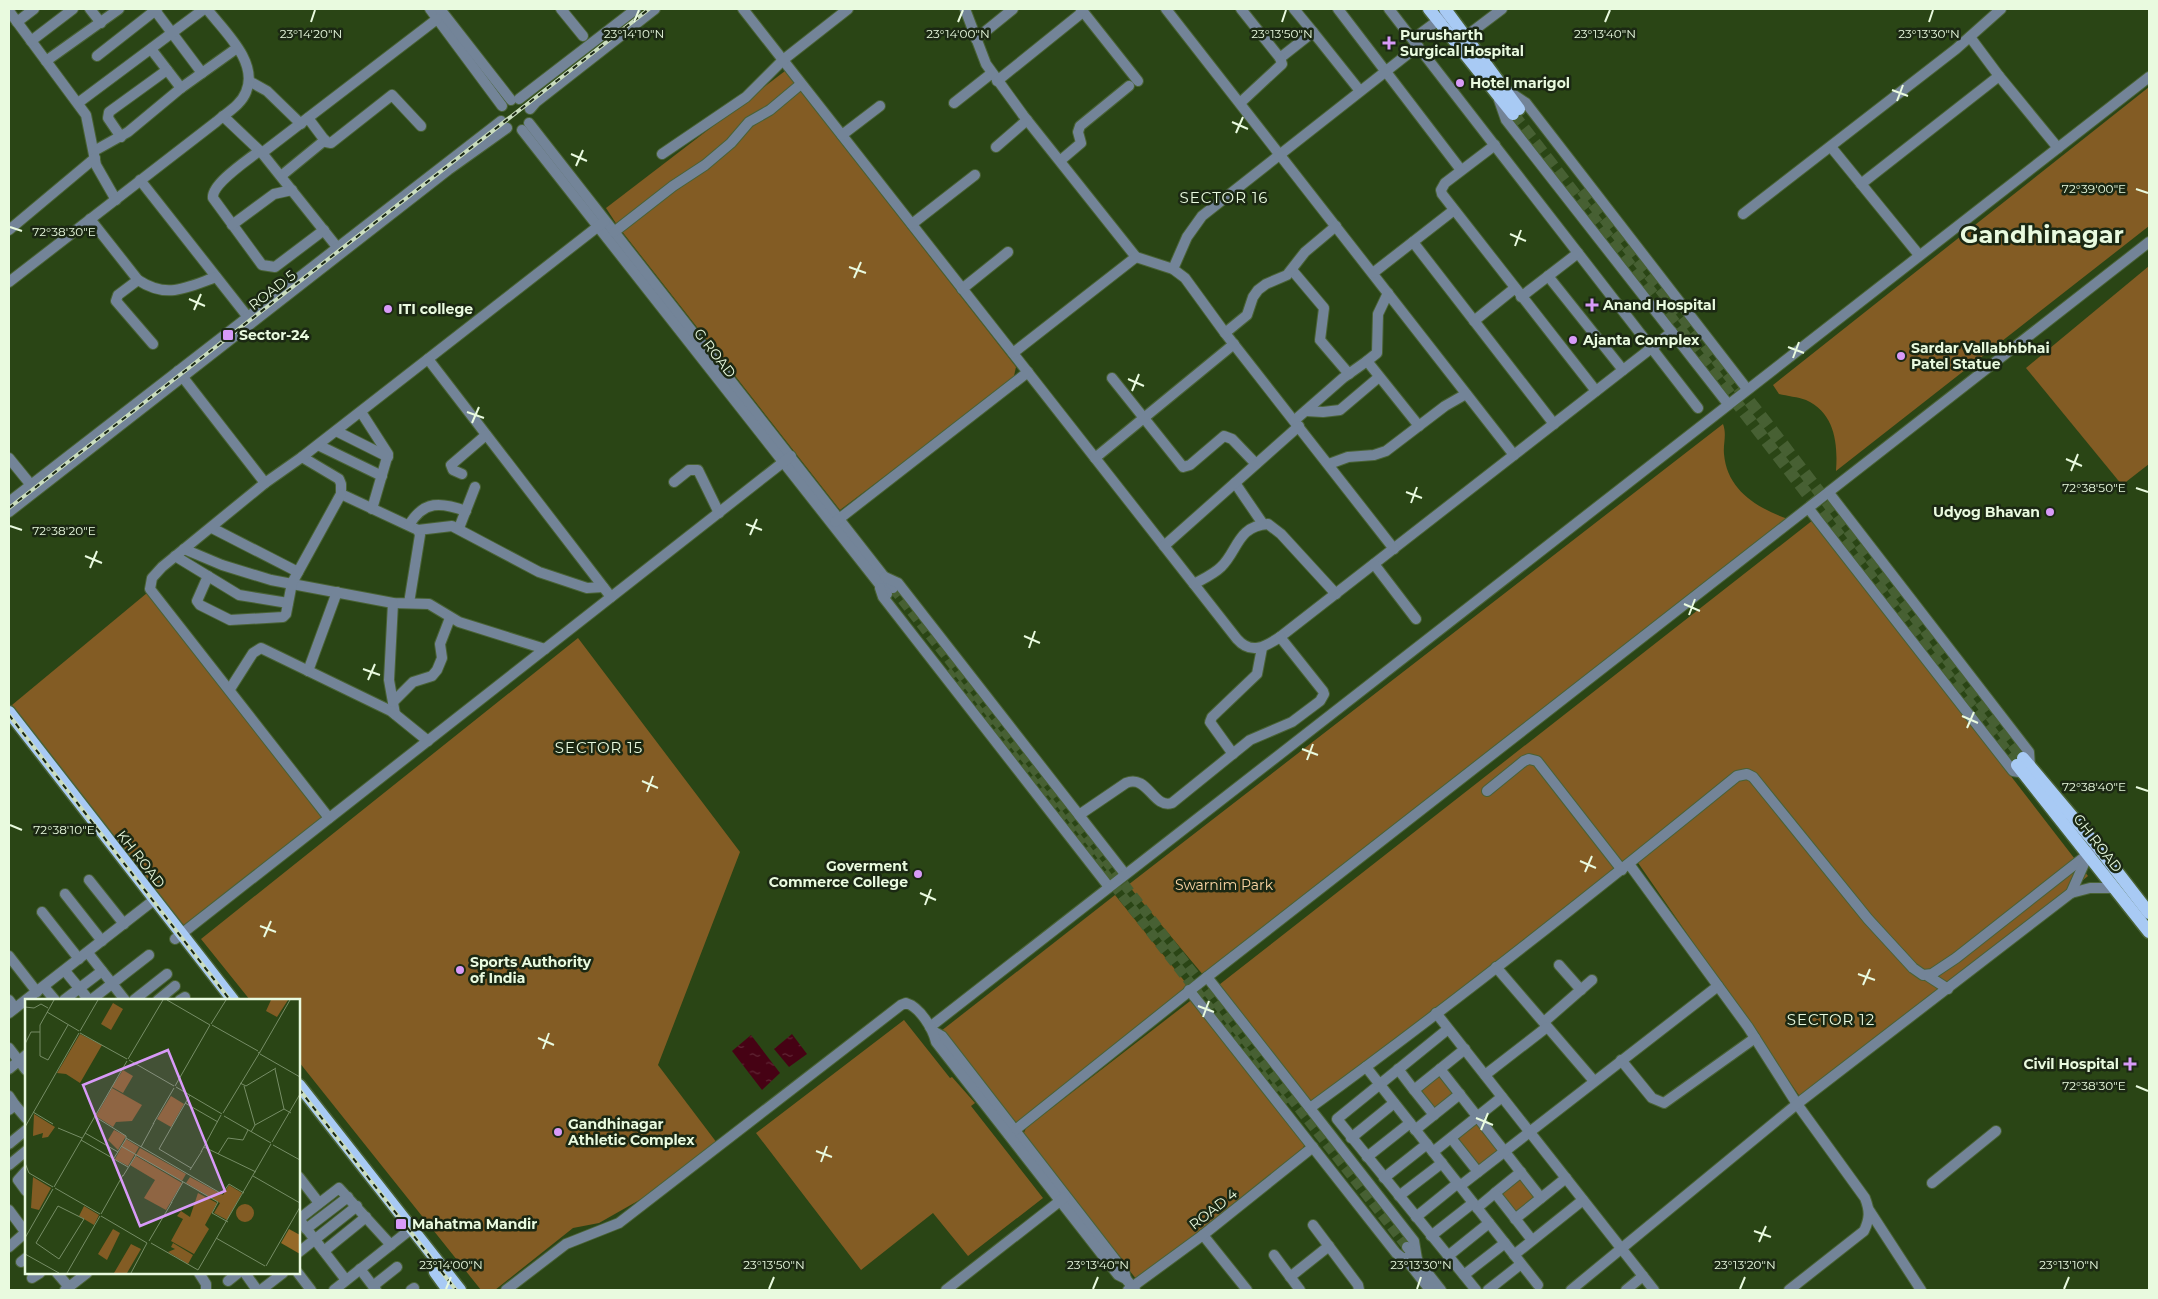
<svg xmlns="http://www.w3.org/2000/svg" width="2158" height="1299" font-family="Montserrat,sans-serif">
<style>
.green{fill:#835c24}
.water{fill:url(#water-ripples)}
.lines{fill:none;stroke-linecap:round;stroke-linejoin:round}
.minor-tunnel{stroke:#476033;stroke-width:10;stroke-dasharray:10 5;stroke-linecap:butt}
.major-tunnel{stroke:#476033;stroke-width:12;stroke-dasharray:12 6;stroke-linecap:butt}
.minor-casing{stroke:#496235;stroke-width:12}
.major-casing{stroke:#496235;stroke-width:15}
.minor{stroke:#738498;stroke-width:10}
.major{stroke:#a8caf4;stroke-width:12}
.rail-casing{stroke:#caddbe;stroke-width:4}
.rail{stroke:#1b2813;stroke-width:2;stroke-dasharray:5.5;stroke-linecap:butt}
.ticks{fill:none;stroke:#e9fadf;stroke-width:2}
.poi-dot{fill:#d89af8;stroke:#1b2813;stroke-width:2}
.labels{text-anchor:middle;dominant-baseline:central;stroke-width:5;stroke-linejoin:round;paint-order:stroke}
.poi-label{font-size:14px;font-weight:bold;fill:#e9fadf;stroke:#1b2813;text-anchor:start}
.street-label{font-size:14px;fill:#e9fadf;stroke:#1b2813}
.park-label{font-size:14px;fill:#fdd6a4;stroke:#1b2813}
.neighbourhood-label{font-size:15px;letter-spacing:1px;fill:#e9fadf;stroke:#1b2813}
.town-label{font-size:24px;font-weight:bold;fill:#e9fadf;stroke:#1b2813}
.inset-road{fill:none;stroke:#768d66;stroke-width:1}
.view{fill:#d89af8;fill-opacity:0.15;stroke:#d89af8;stroke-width:2.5}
.inset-edge{fill:none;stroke:#e9fadf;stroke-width:2.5}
.ticks-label{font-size:12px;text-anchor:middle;fill:#e9fadf;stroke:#1b2813;stroke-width:5;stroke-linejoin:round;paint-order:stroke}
</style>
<defs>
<pattern id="water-ripples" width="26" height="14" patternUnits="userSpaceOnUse" patternTransform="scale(1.25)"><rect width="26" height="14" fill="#460214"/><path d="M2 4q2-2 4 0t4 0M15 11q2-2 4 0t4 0" fill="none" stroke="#612836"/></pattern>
</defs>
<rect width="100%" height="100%" fill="#2a4515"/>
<g class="green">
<polygon points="785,71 1016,367 1014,376 1007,384 840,510 617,225 606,208"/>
<path d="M2149,87V226L1836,471C1838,444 1835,413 1806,400C1798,397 1787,396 1779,394L1773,385Z"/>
<polygon points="2149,266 2149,464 2122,485 2026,368"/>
<path d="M1723,424C1727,435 1723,443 1724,454C1727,490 1757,508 1788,519L1204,976L1128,885Z"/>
<polygon points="1813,520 2088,876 1805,1104 1634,857 1307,1108 1215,988"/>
<polygon points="147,593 320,813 324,824 187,931 12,705"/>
<polygon points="578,638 740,852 658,1065 717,1143 643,1198 599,1223 573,1228 495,1290 481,1290 299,1062 299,1000 250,1000 201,939"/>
<polygon points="1115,895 1190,988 1014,1125 941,1031"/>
<polygon points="1194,998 1308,1138 1299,1156 1137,1280 1022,1137 1026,1128"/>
<polygon points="904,1020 950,1078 952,1077 975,1103 971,1106 1043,1198 968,1256 933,1213 861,1270 756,1133"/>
<polygon points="1442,1073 1457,1093 1435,1110 1419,1091"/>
<polygon points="1478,1121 1500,1149 1477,1167 1455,1139"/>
<polygon points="1521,1176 1537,1198 1515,1215 1499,1193"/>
</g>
<g class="water">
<polygon points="792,1034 807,1054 789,1067 774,1049"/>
<polygon points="751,1035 780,1073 762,1090 732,1051"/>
</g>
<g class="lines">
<g class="minor-tunnel">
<polyline points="893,588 1407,1247"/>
<polyline points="947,671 1287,1107"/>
</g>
<g class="major-tunnel">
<polyline points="1513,114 2017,765"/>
<polyline points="1582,190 1765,421 2023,758"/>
</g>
<g class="minor-casing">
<g id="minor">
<polyline points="90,9 101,23"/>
<polyline points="154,9 202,73"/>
<polyline points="430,9 502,106"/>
<polyline points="440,9 511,100"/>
<polyline points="561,9 583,36"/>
<path d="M743,9L1237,639C1251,655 1265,647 1280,637L1672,332"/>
<polyline points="965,9 986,64 1023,115 1136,257 1173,269 1185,278 1225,333 1394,549"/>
<polyline points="1081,9 1138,81"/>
<polyline points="1166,9 1514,455"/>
<polyline points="1241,9 1280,58 1313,32 1360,91"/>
<polyline points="1294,9 1313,32"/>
<polyline points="1338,9 1461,170"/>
<polyline points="1389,9 1698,408"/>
<polyline points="9,11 86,115 96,165 116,200"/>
<polyline points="17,22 34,9"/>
<polyline points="1970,37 1999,76 2058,148"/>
<polyline points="976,39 1013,9"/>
<polyline points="1413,39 1444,16"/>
<polyline points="1461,40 1502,9"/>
<polyline points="31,41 73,9"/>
<polyline points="151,49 181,88"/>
<polyline points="97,56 157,9"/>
<polyline points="46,61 119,9"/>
<polyline points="249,81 267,91 301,124"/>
<polyline points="997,81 1079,15 1083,9"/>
<polyline points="1508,91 1526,103 1747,389"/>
<polyline points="519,99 636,9"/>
<polyline points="1499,100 1506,120 1728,404"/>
<polyline points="78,103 204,9"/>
<polyline points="954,103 992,73"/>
<polyline points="1240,103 1282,64 1280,58"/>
<polyline points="530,109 536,102 655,9"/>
<polyline points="223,116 262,153 337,247"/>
<polyline points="308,118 326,142 331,143 392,95 421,126"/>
<polyline points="529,123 893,588"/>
<polyline points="522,130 887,594"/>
<polyline points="842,135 880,106"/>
<polyline points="121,137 108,118 109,112 167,70"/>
<polyline points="1495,145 1445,183 1441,190 1442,194 1596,391"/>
<polyline points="996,147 1027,120"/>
<polyline points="1831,147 1919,255"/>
<polyline points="94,151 128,132 181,88 237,48"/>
<path d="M259,151C248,160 211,184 213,198L262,265L275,267L324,230"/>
<polyline points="262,153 437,19"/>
<polyline points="662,154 746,97 783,60 848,9"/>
<polyline points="1061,160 1081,143 1078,132 1080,126 1129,86"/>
<polyline points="281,176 325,140"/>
<polyline points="140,180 251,321"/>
<polyline points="1861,184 1999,76"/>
<polyline points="1743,214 1956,49 2001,9"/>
<polyline points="90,219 138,280 118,295 116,301 153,344"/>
<polyline points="912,224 975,175"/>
<polyline points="232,225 274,194 292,190"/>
<polyline points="9,230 95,158"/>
<polyline points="614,232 673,186 705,165 731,143 749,122 770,110 801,84"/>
<polyline points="1413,242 1554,424"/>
<polyline points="1173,269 1187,237 1202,216 1418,46"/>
<polyline points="1292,270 1324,308 1320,340 1349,374"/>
<polyline points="1373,273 1454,210"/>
<polyline points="1548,276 1623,370"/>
<path d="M138,280C167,299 185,288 216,277"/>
<path d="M9,282L216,122C226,113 241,105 246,92C259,62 224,31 207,9"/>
<polyline points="962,289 1008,252"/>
<polyline points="1521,297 1578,253"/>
<polyline points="1474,321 1515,288"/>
<polyline points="1225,333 1247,315 1253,297 1258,290 1266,284 1287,275 1305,252 1336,226"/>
<polyline points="1013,353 1136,257"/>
<polyline points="428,359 611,597"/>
<polyline points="1367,361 1377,353 1378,314 1388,293"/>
<polyline points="178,371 265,483"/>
<polyline points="1112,378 1183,467 1190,465 1224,436 1232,439 1256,464"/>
<polyline points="1306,411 1323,412 1340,410 1379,377"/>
<polyline points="361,412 388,454 372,509"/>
<polyline points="1295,420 1343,378 1367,361 1419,426"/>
<polyline points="336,431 388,457"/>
<polyline points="318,445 382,476"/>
<polyline points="302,457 339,479 341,484 341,494 418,530 420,535 409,603"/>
<polyline points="9,458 31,485"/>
<polyline points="1095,458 1234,344"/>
<polyline points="1329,464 1348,457 1374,455 1386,451 1445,406 1466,394"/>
<polyline points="462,474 453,470 451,465 486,435"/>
<polyline points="674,482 689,470 698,470 719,513"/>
<polyline points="1235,483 1263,524"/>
<polyline points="1829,493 2029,752 2030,767"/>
<polyline points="9,502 501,121"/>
<polyline points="1809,509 2013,771 2024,773"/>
<polyline points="9,512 448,170 507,128"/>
<polyline points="835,522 1028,372"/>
<path d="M409,525C424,500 441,502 466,511"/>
<polyline points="212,528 298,572"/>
<polyline points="459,528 475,487"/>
<polyline points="418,530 452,526 539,572 587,588 603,587"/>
<polyline points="1164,546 1299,426"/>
<polyline points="184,549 222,565 271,580 393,603 429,604 459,622 545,649"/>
<polyline points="175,556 239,595 288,603"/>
<polyline points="1374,564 1416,619"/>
<polyline points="208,576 197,601 200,605 230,620 283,617 286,614 292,583 341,494"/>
<polyline points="885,577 898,583 1125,874"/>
<path d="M1194,584C1203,579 1214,574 1221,567C1238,551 1237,526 1268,524L1281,534L1336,594"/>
<polyline points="880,588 883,597 1109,887"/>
<polyline points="393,603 389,680 395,714"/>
<polyline points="308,671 337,592"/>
<polyline points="230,689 253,653 261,648 391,711 428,741"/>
<polyline points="393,702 413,682 432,676 437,670 442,658 440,644 450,618"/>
<polyline points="1233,754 1210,722 1212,717 1257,674 1262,648"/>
<polyline points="1487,791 1524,761 1529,759 1537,761 1622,870"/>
<path d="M1079,815L1126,783C1148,774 1153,809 1172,803L1250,740L1292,722L1320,701L1324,694L1323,691L1280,637"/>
<polyline points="329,818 150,589 152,578 162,567 265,483 302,457 605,221"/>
<path d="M1629,864L1748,1027L1797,1104L1865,1198C1870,1211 1870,1218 1864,1231L1789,1290"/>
<polyline points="89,880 124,924"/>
<polyline points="2071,893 2090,888 2114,888"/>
<polyline points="65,894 102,941"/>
<polyline points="42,912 79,959"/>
<polyline points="175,939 791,456"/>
<polyline points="88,953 125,1000"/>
<polyline points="9,956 37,992"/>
<polyline points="1559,965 1581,990"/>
<polyline points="1496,967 1594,1081"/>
<polyline points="65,971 89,1000"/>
<polyline points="1928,976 1948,989"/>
<polyline points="1207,977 1414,1241 1417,1259"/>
<polyline points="44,987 55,1000"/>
<polyline points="1189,990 1396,1253 1409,1263"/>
<polyline points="9,1000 15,1008"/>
<polyline points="64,1000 102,971"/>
<polyline points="91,1000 149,955"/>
<polyline points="134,1000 167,974"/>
<polyline points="158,1000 175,986"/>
<polyline points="180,1000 185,997"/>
<polyline points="9,1013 154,900"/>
<polyline points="1436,1013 1654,1290"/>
<polyline points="1544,1022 1592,980"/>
<polyline points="930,1027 2149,77"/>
<polyline points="1448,1029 1337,1119 1476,1290"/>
<polyline points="933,1031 942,1036 1124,1271 1126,1279"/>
<polyline points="9,1048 26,1070"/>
<polyline points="1621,1060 1652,1098 1664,1103 1755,1038"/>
<polyline points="1366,1067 1538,1285"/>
<polyline points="9,1069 26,1055"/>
<polyline points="1398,1069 1414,1090 1465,1049"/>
<polyline points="1440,1069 1541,1198"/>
<polyline points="1485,1075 1547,1027"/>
<polyline points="1414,1090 1434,1115"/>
<polyline points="9,1096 15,1105"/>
<path d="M1310,1108C1456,1002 1597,890 1737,776L1747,774L1753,777L1868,919L1913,968L1923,975L1932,974L1956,958L2092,851"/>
<polyline points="9,1110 15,1105 26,1118"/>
<polyline points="1415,1130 1460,1094"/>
<polyline points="1009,1135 1207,977 2149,242"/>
<polyline points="1351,1138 1394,1103"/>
<polyline points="1451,1138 1478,1172"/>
<polyline points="9,1144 26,1130"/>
<polyline points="1433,1152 1502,1097"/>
<polyline points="1367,1157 1410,1123"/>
<polyline points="9,1165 26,1151"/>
<polyline points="26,1171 18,1180 26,1191"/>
<polyline points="299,1177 319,1203"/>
<polyline points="1384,1178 1427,1144"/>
<polyline points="1932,1183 1996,1131"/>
<polyline points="1460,1186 1718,986"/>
<polyline points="1495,1193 1521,1172"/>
<polyline points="1399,1196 1442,1163"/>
<polyline points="1477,1208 1495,1193 1532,1240"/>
<polyline points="9,1210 26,1233"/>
<polyline points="1869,1210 1921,1290"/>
<polyline points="1416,1217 1458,1183"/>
<polyline points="299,1219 339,1188 391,1245"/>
<polyline points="299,1219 346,1280"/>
<polyline points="1515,1219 1566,1178"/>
<polyline points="1313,1225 1358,1285 1359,1290"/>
<polyline points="306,1229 348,1197"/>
<polyline points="1203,1235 1247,1290"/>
<polyline points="1431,1236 1473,1203"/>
<polyline points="9,1247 26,1232"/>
<polyline points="1407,1247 1441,1290"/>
<polyline points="324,1251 366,1217"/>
<polyline points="299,1252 357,1206"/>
<polyline points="1274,1255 1300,1290"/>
<polyline points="1514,1255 1583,1200"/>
<polyline points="1448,1256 1489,1223"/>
<polyline points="1405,1258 1430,1290"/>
<polyline points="21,1262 26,1258"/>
<polyline points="360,1269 376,1290"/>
<polyline points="57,1273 69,1287"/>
<polyline points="199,1273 206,1284 206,1290"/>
<polyline points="245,1273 257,1290"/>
<polyline points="298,1273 311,1290"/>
<polyline points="1464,1275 1505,1243"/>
<polyline points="1290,1277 1329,1246"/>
<polyline points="32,1278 40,1273"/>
<polyline points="228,1281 238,1273"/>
<polyline points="373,1286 397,1267"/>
<polyline points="65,1290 87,1273"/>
<polyline points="261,1290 283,1273"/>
<polyline points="334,1290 411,1229"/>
<polyline points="411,1290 414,1288"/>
<path d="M506,1290L566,1244L619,1223L901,1005L906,1003C920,1007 933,1029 936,1042L1118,1275L1126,1279L1135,1290"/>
<polyline points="946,1290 1065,1197"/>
<polyline points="1128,1290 1203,1235 1313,1147"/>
<polyline points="1488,1290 1521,1264"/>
<polyline points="1571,1290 1797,1104 2071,893 2087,857"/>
<polyline points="1626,1290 1643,1276"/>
</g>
</g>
<g class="major-casing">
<g id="major">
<polyline points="1429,9 1513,114"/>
<polyline points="1445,9 1519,109"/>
<polyline points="9,712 233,1000"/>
<polyline points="2023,758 2098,847 2149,913"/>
<polyline points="2017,765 2149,932"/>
<polyline points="299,1085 460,1290"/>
<polyline points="435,1272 448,1290"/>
</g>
</g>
<use href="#minor" class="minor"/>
<use href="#major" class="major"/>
<g class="rail-casing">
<g id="rail">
<polyline points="9,508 649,9"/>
<polyline points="9,715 230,1000"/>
<polyline points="299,1089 456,1290"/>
</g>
</g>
<use href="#rail" class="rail"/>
</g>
<path class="ticks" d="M311,22L315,10M634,22L639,10M958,22L963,10M1282,22L1286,10M1605,22L1610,10M1929,22L1933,10M1892,90L1908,96M1897,101L1903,85M1232,122L1248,129M1236,133L1243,117M571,154L587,161M576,166L583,150M2136,189L2148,193M10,227L22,231M1510,234L1526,241M1515,246L1521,230M849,267L866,273M854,278L861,262M189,299L205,306M194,310L201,294M1788,347L1804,353M1793,358L1799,342M1128,379L1144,386M1132,391L1139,374M467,412L484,418M472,423L479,407M2066,459L2082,466M2071,471L2078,454M2136,488L2148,492M1406,492L1422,498M1411,503L1417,487M746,524L762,530M10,526L22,530M750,535L757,519M85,556L102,563M90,568L97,551M1684,604L1700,611M1689,615L1695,599M1024,636L1040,643M1029,648L1035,631M363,669L380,675M368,680L375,664M1962,716L1978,723M1967,728L1974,712M1302,749L1318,755M1307,760L1313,744M642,781L658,788M2136,787L2148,791M647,792L653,776M10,825L22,830M1580,861L1596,868M1585,872L1592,856M920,893L936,900M925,905L931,889M260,926L276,932M264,937L271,921M1858,974L1875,980M1863,985L1870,969M1198,1006L1214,1012M1203,1017L1209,1001M538,1038L554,1045M543,1049L549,1033M2136,1086L2148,1091M1476,1118L1493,1125M1481,1130L1488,1113M816,1151L832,1157M821,1162L827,1146M1754,1231L1771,1237M1759,1242L1766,1226M446,1289L451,1277M769,1289L774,1277M1093,1289L1098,1277M1417,1289L1421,1277M1740,1289L1745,1277M2064,1289L2069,1277"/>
<g class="poi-dot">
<path d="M1386.5 35.5h5v5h5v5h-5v5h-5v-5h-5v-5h5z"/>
<circle cx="1460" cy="83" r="5"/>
<path d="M1589.5 297.5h5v5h5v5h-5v5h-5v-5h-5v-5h5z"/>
<circle cx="388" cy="309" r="5"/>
<rect x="222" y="329" width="12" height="12" rx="2.5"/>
<circle cx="1573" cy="340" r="5"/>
<circle cx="1901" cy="356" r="5"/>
<circle cx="2050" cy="512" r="5"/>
<circle cx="918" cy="874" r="5"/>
<circle cx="460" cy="970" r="5"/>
<path d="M2127.5 1056.5h5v5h5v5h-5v5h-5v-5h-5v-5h5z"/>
<circle cx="558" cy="1132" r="5"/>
<rect x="395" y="1218" width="12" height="12" rx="2.5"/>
</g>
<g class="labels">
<g class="poi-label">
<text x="1400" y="35">Purusharth<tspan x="1400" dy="16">Surgical Hospital</tspan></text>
<text x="1470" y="83">Hotel marigol</text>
<text x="1603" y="305">Anand Hospital</text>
<text x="398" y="309">ITI college</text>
<text x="239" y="335">Sector-24</text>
<text x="1583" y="340">Ajanta Complex</text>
<text x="1911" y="348">Sardar Vallabhbhai<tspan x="1911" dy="16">Patel Statue</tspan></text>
<text x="2040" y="512" text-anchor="end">Udyog Bhavan</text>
<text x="908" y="866" text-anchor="end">Goverment<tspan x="908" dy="16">Commerce College</tspan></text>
<text x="470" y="962">Sports Authority<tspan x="470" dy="16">of India</tspan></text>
<text x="2119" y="1064" text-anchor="end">Civil Hospital</text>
<text x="568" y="1124">Gandhinagar<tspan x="568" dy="16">Athletic Complex</tspan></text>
<text x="412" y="1224">Mahatma Mandir</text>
</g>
<g class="street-label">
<text transform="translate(272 290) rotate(-38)">ROAD 5</text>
<text transform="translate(715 353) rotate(52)">G ROAD</text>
<text transform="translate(2098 843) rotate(52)">GH ROAD</text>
<text transform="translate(141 859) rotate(52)">KH ROAD</text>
<text transform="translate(1213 1209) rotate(-38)">ROAD 4</text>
</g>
<g class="park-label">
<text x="1224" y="885">Swarnim Park</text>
</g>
<g class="neighbourhood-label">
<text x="1224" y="197">SECTOR 16</text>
<text x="599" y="747">SECTOR 15</text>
<text x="1831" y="1019">SECTOR 12</text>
</g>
<g class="town-label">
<text x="2042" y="234">Gandhinagar</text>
</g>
</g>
<g transform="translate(25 999)">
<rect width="275" height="275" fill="#2a4515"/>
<path d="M246,1H263L252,18L241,12ZM88,4L98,10L86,31L76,25ZM55,35L77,46L55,84L41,75L32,74ZM98,71L108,77L98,94L87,88ZM87,89L117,106L107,122L91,123L88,128L71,117ZM146,97L159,105L146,128L132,120ZM9,115L30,128L23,138L17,139L18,134L8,137ZM89,131L101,137L93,151L83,141ZM101,140L114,148L103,167L90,160ZM115,149L161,175L157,182L111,156ZM111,157L157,184L141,211L119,199L130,181L105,166ZM8,178L26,189L14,211L6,209ZM165,178L198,196L204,186L217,194L202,221L189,214L195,204L161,184ZM173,194L192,204L180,226L184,230L169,255L146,242L158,220L152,217L156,212L165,218ZM211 214a9 9 0 1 1 18 0a9 9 0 1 1-18 0ZM59,207L74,216L69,226L54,217ZM88,230L95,234L82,261L73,255ZM148,244L168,256L163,265L143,253L150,250L146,248ZM106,245L116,250L102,274H89Z" fill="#835c24"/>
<path d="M264,230L275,236V255L256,244Z" fill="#956928"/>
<path class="inset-road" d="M29,1L15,26V57L23,61L43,26M142,1L185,26M0,8L9,9L16,5L23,9M22,13L54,32M186,25L201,1M187,26L233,52M55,32L73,1M55,34L102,60M0,45L6,33H15M235,53L265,1M235,55L275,78M103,60L138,1M104,61L149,87M250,70L259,110L266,114M215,84L221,87L251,69M150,87L185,26M219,87L230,126M151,88L197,115M165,96L134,150L166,169M160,104L193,123M8,113L28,125M198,114L235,53L233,54M69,117L101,137V140M199,117L246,144M128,125L149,89M0,128L54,34M33,129L57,139M226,133L230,126L259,110M60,134L93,153M101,139L197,195L204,185L219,194M56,141L103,168M247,143L275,95M248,146L275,161M96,147L193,203L187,214L203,223M116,148L129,124M179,148L231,173M176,153L196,116M193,155L203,139L218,141L223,131M89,159L101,140M0,164L4,174L28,188M165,171L177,152M98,177L111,156M228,177L275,204M29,188L102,62M30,189L75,215M146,204L158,183M33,207L59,220L34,260L11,244ZM76,215L98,176M76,217L122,244M0,239L28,190M191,239L240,267M124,242L147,203M126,244L173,271M0,255L34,274M241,267L275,208M173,271L246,145M42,274L75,217M106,274L122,244"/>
<path class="view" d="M143,51L200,192L115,227L58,86Z"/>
<rect width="275" height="275" class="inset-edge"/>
</g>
<g class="ticks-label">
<text x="958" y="38">23°14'00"N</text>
<text x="1929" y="38">23°13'30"N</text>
<text x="311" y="38">23°14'20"N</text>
<text x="634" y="38">23°14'10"N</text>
<text x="1282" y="38">23°13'50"N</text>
<text x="1605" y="38">23°13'40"N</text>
<text x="2094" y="193">72°39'00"E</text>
<text x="64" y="236">72°38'30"E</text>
<text x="2094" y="492">72°38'50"E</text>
<text x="64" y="535">72°38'20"E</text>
<text x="2094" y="791">72°38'40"E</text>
<text x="64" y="834">72°38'10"E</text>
<text x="2094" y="1090">72°38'30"E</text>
<text x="451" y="1269">23°14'00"N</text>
<text x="774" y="1269">23°13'50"N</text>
<text x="1098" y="1269">23°13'40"N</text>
<text x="1421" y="1269">23°13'30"N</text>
<text x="1745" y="1269">23°13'20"N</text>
<text x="2069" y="1269">23°13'10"N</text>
</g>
<rect width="2158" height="1299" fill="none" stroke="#e9fadf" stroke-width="20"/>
</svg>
